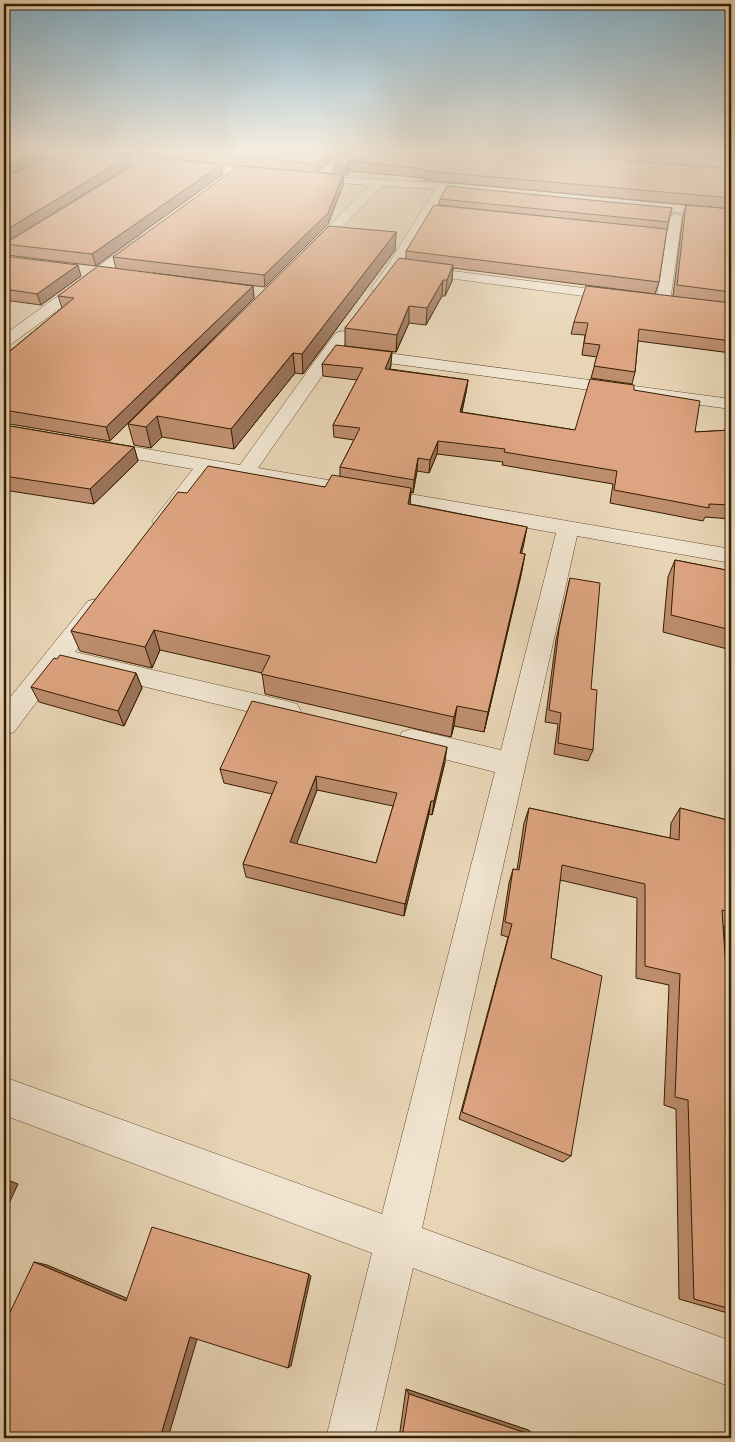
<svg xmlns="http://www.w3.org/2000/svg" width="735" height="1442" font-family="Cardo,serif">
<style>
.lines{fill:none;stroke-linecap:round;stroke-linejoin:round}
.minor-casing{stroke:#624b2e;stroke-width:1}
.minor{fill:#f0e4d0;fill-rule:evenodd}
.wall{fill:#bd8d6e;stroke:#361d01;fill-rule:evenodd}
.shaded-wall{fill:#9a735a;stroke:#361d01}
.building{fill:#dca480;stroke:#361d01;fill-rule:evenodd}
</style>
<rect width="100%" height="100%" fill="#e8d5b6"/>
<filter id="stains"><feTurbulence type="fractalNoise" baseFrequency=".004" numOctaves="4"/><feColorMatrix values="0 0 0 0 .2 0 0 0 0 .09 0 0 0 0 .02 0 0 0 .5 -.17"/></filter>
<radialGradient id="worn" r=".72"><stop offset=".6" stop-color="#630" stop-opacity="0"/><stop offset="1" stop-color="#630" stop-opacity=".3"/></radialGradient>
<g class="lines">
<g class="minor-casing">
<g id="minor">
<polygon points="16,149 47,149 320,176 471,185 731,210 731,218 446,190 399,270 383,291 373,291 371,288 388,265 435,189 382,186 315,255 305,255 303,252 305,249 370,185 320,182 21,152"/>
<polygon points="676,213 682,217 670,302 668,305 658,305 656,302 666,238 628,234 622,230 628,226 668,230 670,217"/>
<polygon points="144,236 149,237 150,240 149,243 10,345 4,347 4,335 139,237"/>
<polygon points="415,266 621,293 626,294 628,297 626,300 621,301 410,273 408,270 410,267"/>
<polygon points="342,331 348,333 350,336 343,347 731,399 731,409 336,356 258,468 731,549 731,563 577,536 422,1228 731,1341 731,1387 413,1268 374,1438 326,1438 372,1253 4,1115 4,1077 382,1214 495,772 412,751 402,748 398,740 402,732 412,729 501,750 556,533 211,472 171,526 163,527 155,526 152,521 193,469 100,453 93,451 90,447 93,443 100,441 240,465 325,347 336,333"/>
<polygon points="97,599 106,601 109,607 75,652 287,701 297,704 301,711 297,718 287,721 63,667 14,732 4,735 4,705 88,601"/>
</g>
</g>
<use href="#minor" class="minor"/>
</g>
<g class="wall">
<polygon points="4,149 46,156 12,174 131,165 73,201 223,174 96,266 7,255 4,246"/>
<polygon points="70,149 346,149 317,172 334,174 334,165 352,149 731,149 731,209 424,180 424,178 349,171 347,175 343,175 343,185 328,224 265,287 153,273 253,286 254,298 110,441 4,423 4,356 62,308 58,296 116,269 113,257 273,169"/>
<polygon points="440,199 672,208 667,229 659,282 655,294 453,268 452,281 445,296 442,296 426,325 409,323 396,352 345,346 345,328 406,259 406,251 599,222 439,205"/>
<polygon points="686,205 731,209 731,353 638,341 635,372 632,384 591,378 597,357 582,355 585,335 571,334 574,322 673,296 683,215"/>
<polygon points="396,232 395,250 303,374 295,373 234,449 162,437 151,448 134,445 128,424"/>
<polygon points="4,256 81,276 41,305 4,300"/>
<polygon points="322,364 391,365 390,369 468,380 466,392 462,412 575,430 634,390 695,432 731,430 731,519 705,517 703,521 610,503 613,484 502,465 503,462 437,454 429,473 417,471 413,493 411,492 410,504 527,527 521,553 525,554 521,575 484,732 454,726 451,737 265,694 262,673 160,650 152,668 80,651 71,631 187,493 325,487 340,476 340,467 354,440 334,437 333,425 357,380 323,376"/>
<polygon points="4,425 134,447 138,461 94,504 4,490"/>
<polygon points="675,560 731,571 731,650 663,632 668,577"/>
<polygon points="570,578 591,689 593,750 588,761 554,754 558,724 545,722 556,640"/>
<polygon points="136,673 142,688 124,726 39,702 31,687"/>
<path d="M445,762L432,815L429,814L404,916L246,877L243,864L272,794L224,783L220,769ZM317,790L393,806L376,863L296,844Z"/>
<polygon points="529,808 670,838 671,823 680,808 731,821 731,928 724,926 730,1030 731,1030 731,1314 679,1299 676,1109 664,1105 669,985 636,978 637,898 560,880 551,958 571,1156 563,1162 459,1119 508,937 501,935 509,883 513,869 517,870 524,823"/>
<polygon points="406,1389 528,1430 538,1438 399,1438"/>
</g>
<g class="shaded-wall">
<polygon points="41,149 44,149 46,156 4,178 4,167"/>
<polygon points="334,149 346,149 316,173 316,164"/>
<polygon points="129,156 131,165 4,244 4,231"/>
<polygon points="349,161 349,171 347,175 347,166"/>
<polygon points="222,164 223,174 96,266 92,254"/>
<polygon points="343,175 343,185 328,224 265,287 264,275"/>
<polygon points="396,232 395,250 303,374 302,354"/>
<polygon points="78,265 81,276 41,305 37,294"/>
<polygon points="453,265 452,281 445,296 447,280"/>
<polygon points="443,280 442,296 426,325 427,308"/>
<polygon points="253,286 254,298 110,441 106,427"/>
<polygon points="409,306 409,323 396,352 397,335"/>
<polygon points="392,352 391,365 385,381 385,369"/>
<polygon points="293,353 295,373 234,449 231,429"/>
<polygon points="468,380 466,392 459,424 460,412"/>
<polygon points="157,416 162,437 151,448 146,427"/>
<polygon points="438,441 437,454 429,473 430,460"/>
<polygon points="134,447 138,461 94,504 90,489"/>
<polygon points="418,458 417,471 413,493 414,480"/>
<polygon points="411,488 410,508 408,504"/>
<polygon points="527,527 523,548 516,574 520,553"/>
<polygon points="525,554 521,575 484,732 488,712"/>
<polygon points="154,630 160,650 152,668 145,647"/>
<polygon points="136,673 142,688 124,726 118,711"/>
<polygon points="457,706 454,726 451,737 454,717"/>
<polygon points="447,747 445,762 432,815 434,801"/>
<polygon points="316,776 317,790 292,856 290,842"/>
<polygon points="431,801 429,814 404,916 405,904"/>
<polygon points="5,1179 18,1184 4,1214 4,1181"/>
<polygon points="34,1262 47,1265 136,1302 126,1301"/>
<polygon points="309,1274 311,1276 291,1366 288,1368"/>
<polygon points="198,1336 168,1438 160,1438 190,1337"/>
<polygon points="406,1389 528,1430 538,1437 409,1394"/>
</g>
<g class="building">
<polygon points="4,149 41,149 4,167"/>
<polygon points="161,149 334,149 316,164"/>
<polygon points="352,149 486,149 731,169 731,198 425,171 424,169 349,161 347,166 334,165"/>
<polygon points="597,149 731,149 731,160"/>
<polygon points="65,150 129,156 4,231 4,178"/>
<polygon points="147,157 222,164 92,254 4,244"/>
<polygon points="239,166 343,175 328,213 264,275 113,257"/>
<polygon points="447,186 672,208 668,222 440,199"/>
<polygon points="434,205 667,229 659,282 406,251"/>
<polygon points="686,205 731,209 731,292 677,285"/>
<polygon points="329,226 396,232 302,354 293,353 231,429 157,416 146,427 128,424"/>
<polygon points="4,256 78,265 37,294 4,289"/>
<polygon points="399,258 453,265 447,280 443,280 427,308 409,306 397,335 345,328"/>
<polygon points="98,266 253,286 106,427 4,410 4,356 74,298 58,296"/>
<polygon points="586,286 731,303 731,341 639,329 635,372 594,366 600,345 584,343 588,323 574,322"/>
<polygon points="336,345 392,352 385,369 468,380 460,412 575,430 590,379 634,385 634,390 700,401 695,432 731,430 731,505 709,504 709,508 614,490 617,471 504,452 505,449 438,441 430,460 418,458 414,480 340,467 360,428 333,425 363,368 322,364"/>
<polygon points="4,425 134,447 90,489 4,476"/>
<polygon points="208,466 325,487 332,475 411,488 408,504 527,527 520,553 525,554 488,712 457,706 454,717 261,674 270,656 154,630 145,647 71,631 178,492 187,493"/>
<polygon points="675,560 731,571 731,630 671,615"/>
<polygon points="570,578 600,583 591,689 597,690 593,750 558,743 561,713 549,710 559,629"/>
<polygon points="60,655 136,673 118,711 31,687 54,658 57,659"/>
<path d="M252,701L447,747L434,801H431L405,904L243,864L277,782L220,769ZM316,776L397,793L376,863L290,842Z"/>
<polygon points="529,808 679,840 680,808 731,821 731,912 722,910 730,1030 731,1030 731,1309 694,1299 688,1100 675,1097 680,974 645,966 645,884 562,865 551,958 602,976 571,1156 462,1112 512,924 505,922 513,869 519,870"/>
<polygon points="152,1227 309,1274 288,1368 190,1337 160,1438 4,1438 4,1325 34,1262 126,1301"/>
<polygon points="409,1394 538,1437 538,1438 402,1438"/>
</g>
<linearGradient id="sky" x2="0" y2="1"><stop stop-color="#87b6d1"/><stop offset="0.43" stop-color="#f5ecde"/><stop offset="1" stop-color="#f5ecde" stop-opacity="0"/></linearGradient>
<rect width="735" height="350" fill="url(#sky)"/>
<rect width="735" height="1442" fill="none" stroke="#e8d5b6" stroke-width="20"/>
<rect x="5" y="5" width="725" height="1432" fill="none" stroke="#361d01" stroke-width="2.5"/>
<rect x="10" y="10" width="715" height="1422" fill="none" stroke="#361d01"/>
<rect width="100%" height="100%" filter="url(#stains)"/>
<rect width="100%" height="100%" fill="url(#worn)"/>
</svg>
